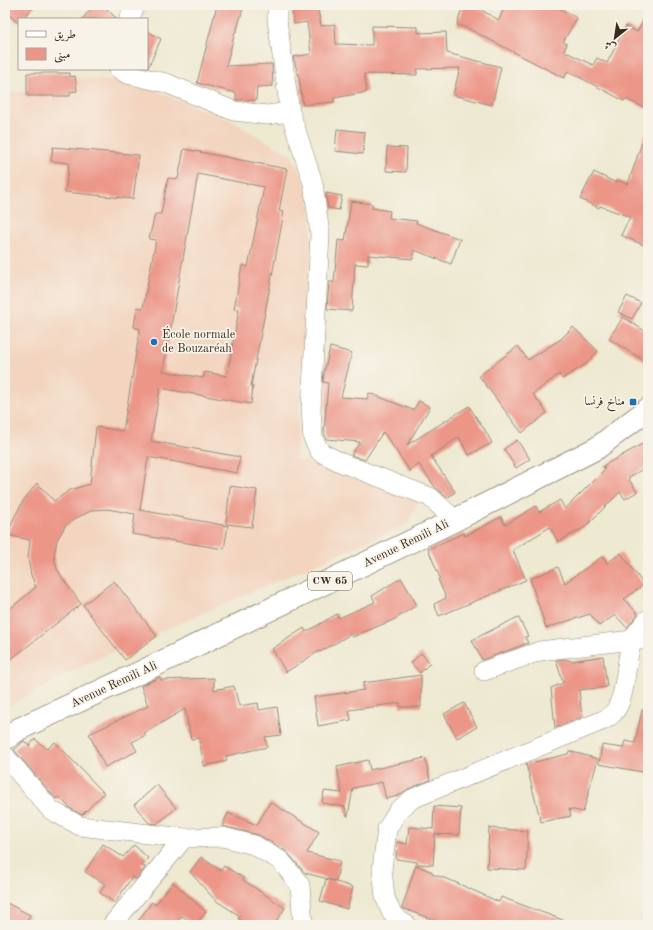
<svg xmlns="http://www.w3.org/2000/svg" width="653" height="930" font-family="'Old Standard TT',Amiri,serif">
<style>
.built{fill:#f3d4bf}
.building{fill:#ec9688;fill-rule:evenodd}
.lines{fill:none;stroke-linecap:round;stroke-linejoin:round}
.minor-casing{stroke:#948a78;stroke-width:20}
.major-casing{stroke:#948a78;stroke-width:24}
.minor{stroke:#fff;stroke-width:19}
.major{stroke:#fff;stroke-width:22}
.poi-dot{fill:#1f6fb2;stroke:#f7f3e8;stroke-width:1.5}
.labels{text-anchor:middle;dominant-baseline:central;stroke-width:3.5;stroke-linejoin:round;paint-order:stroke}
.shield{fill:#f7f3e8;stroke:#73665b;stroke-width:1}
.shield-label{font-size:11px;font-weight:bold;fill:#3b2a1e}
.poi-label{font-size:12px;fill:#3b2a1e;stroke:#f7f3e8;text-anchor:start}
.street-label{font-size:12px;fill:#3b2a1e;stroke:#f7f3e8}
</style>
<rect width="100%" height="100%" fill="#f7f3e8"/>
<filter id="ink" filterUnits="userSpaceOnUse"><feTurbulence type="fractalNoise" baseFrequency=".025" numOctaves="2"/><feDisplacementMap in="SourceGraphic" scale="8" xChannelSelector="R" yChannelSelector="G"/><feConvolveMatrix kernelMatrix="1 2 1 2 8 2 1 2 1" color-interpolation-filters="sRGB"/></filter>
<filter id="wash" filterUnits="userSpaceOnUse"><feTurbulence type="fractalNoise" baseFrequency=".012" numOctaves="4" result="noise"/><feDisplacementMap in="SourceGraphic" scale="16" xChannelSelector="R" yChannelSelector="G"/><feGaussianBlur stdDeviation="0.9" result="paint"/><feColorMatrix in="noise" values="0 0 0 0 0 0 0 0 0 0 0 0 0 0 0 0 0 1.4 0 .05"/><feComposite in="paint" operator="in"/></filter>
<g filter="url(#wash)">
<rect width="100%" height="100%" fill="#eee9d1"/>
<polygon class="built" points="78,78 138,84 230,120 292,156 309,190 312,225 296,459 418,501 408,524 86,664 13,704 5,707 5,93 28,91"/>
<g id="blocks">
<g class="building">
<polygon points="5,5 36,5 22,19 19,19 18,23 5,11"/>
<polygon points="95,5 103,5 117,19 82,19"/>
<polygon points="217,5 244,5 236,32 235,32 226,66 272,64 273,86 257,87 256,100 236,100 236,93 197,83"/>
<polygon points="291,5 317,5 321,26 335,24 336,44 372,45 372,26 418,27 418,33 446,32 447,53 501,67 492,105 453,95 460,68 417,69 417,75 364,74 367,92 334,98 334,102 303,105 299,77 293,57 311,54 307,22 294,24"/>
<polygon points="463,5 472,5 499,20 505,5 554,5 577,18 563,42 567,44 564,51 593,65 597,58 607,63 626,26 637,32 648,12 648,109 625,99 624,101 568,71 564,78 467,28 457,25"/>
<polygon points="147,31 161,39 148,68 147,67"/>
<polygon points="27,73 70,73 70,77 75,76 77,91 70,92 70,96 27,96"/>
<polygon points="337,129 365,132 363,154 335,151"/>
<polygon points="646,131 648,131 648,216 643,226 648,229 648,247 621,235 630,217 600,206 599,208 580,199 594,172 616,183 617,180 628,184"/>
<polygon points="53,147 139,155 133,199 65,192 69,163 51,161"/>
<polygon points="387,147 407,148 406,172 386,171"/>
<path d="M184,149L287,169L279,211L284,212L251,386H253L251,404L160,388L151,441L240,457L237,473L148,457L140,510L228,526L224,549L132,534L135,514L107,509L93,510L76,518L65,526L57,540L54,556L57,569L63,579L81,604L5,664V613L36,587L31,575L28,558L30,540L7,535L14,518L23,501L37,483L54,501L70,490L90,484L96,427L123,431L140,329L134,327L137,307L143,308L156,240L149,239L155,214H161L168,178L178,179ZM198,174L264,187L248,267L242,265L234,309H239L227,376L205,372L203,378L163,371Z"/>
<polygon points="326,193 342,196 339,210 328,208"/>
<polygon points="351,201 372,204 372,208 390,211 389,218 417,221 416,223 460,239 451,264 414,250 413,259 368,255 368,265 355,264 352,311 327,309 329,282 334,282 338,240 345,241"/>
<polygon points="627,296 641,303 632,319 618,312"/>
<polygon points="623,317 648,333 648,363 609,339"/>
<polygon points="573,327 598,351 586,364 562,379 559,374 533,394 547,413 522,433 479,376 518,346 528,360 561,339"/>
<polygon points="330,347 352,353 341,397 367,399 369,393 413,410 419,401 430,407 407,445 469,406 483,428 484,428 492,443 469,455 459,437 431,456 455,492 447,498 435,487 419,464 410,471 383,432 365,460 351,455 360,442 326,439 324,432 328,383 323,382 324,373"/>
<polygon points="517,440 530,459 516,468 504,449"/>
<polygon points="644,443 648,451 648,466 628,478 637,492 625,499 620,492 585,527 558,542 550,527 513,550 526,580 439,616 434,604 446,598 438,579 440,578 428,549 464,533 465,536 501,517 505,525 536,506 539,512 560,500 565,509 605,469 603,466"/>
<polygon points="230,486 257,490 252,527 226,524"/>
<polygon points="621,553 644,585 624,599 638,614 627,628 615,615 599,626 590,614 546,628 530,579 558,567 565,583 603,556 607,563"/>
<polygon points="401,578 417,605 393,620 352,637 351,634 320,652 319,651 286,672 272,649 304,628 306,632 337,614 339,618 375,602 372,596"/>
<polygon points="114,581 157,636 125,660 83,605"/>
<polygon points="518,617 528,636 525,637 528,643 482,660 472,640"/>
<polygon points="421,653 430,663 420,673 411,663"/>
<polygon points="603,656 607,687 579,690 582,717 555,728 551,688 563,683 556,660 564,659 572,661"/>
<polygon points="421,675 421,707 400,707 400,703 349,710 351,720 318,726 314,697 364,690 363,683"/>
<polygon points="160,677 161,680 214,678 214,690 234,686 239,706 258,703 259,710 277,707 281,735 265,737 267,747 226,756 227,761 204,766 199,738 191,739 185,709 144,733 146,735 132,742 137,751 105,767 89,734 148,706 141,686"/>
<polygon points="464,703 477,727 457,738 444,714"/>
<polygon points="642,710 648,710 648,773 599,764 602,745 623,748 625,741 635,743"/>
<polygon points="35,739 47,749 55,742 104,793 82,815 70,808 59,797 56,799 14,750 24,741 29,746"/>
<polygon points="569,751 598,759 583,812 569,809 571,816 541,822 526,764 568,754"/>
<polygon points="425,758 430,780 408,789 398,796 386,799 382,782 353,788 348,816 347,816 345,807 322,803 324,791 342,793 337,767 368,760 370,770"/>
<polygon points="157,785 176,808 157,824 149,823 134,805"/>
<polygon points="270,802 319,832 307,853 340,861 336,881 305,873 287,852 259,835 222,826 228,813 257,825"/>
<polygon points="434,806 461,808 459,835 435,834 433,865 417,864 417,862 396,859 397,842 407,844 409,827 433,829"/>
<polygon points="489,828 528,831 526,870 487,868"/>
<polygon points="103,844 123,857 134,845 148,858 141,865 145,867 143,871 136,879 132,877 115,903 100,893 105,884 85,872"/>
<polygon points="201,857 221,871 224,866 244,878 243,880 285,908 274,925 249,925 238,918 240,916 215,900 190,872"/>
<polygon points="416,865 432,872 432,874 450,880 499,902 501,897 571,923 571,925 447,925 402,908"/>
<polygon points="326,879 353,887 347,909 320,901"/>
<polygon points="173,882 206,912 195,925 182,916 175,925 135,925 152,902 155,905"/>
<polygon points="5,902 30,915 25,925 5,925"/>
</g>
</g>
</g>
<g filter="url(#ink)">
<use href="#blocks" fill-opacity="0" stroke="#948a78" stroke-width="1"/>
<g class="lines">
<g class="minor-casing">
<g id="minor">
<polyline points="277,5 277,20 290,112 313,183 320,234 311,410 313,438 320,452 342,463 430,497 455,520"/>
<polyline points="129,19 136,5"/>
<polyline points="119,69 127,74 166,83 234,111 267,115 290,112"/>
<polyline points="484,671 540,651 632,640 645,640"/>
<polyline points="5,756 51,810 80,826 184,838 223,837 254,845 281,861 300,885 303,925"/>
<polyline points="112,925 184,838"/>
<path d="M407,925L400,921L391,912L385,897L382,869L387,829L398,811L412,799L599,722C603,720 607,719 610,716C628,704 624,659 633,639C636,632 642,626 648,619"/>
</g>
</g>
<g class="major-casing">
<polyline id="major" points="5,739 19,729 141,672 455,520 597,448 648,409"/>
</g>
<use href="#minor" class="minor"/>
<use href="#major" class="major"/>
</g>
</g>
<g class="poi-dot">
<circle cx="154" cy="342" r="4"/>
<rect x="629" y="398" width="8" height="8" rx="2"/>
</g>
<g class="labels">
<rect class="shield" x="308" y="572" width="44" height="18" rx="3"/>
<g class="shield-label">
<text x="330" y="581">CW 65</text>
</g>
<g class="poi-label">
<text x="162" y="335">École normale<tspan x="162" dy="14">de Bouzaréah</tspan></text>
<text x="625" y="402" text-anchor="end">مناخ فرنسا</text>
</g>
<g class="street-label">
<text transform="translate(406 544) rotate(-26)">Avenue Remili Ali</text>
<text transform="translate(114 685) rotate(-25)">Avenue Remili Ali</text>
</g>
</g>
<rect width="653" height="930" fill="none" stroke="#f7f3e8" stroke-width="20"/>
<rect x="18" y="18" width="130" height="52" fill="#f7f3e8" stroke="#aca397"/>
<rect x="26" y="31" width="20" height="6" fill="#ffffff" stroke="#aca397"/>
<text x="54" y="38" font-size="12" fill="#3b2a1e">طريق</text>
<rect x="26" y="48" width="20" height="12" fill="#ec9688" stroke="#aca397"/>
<text x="54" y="58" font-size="12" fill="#3b2a1e">مبنى</text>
<g transform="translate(615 38) rotate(210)" stroke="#f7f3e8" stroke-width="3" paint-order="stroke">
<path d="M0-3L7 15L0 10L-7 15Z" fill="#3b2a1e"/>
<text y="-6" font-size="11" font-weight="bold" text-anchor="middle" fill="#3b2a1e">ش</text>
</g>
</svg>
